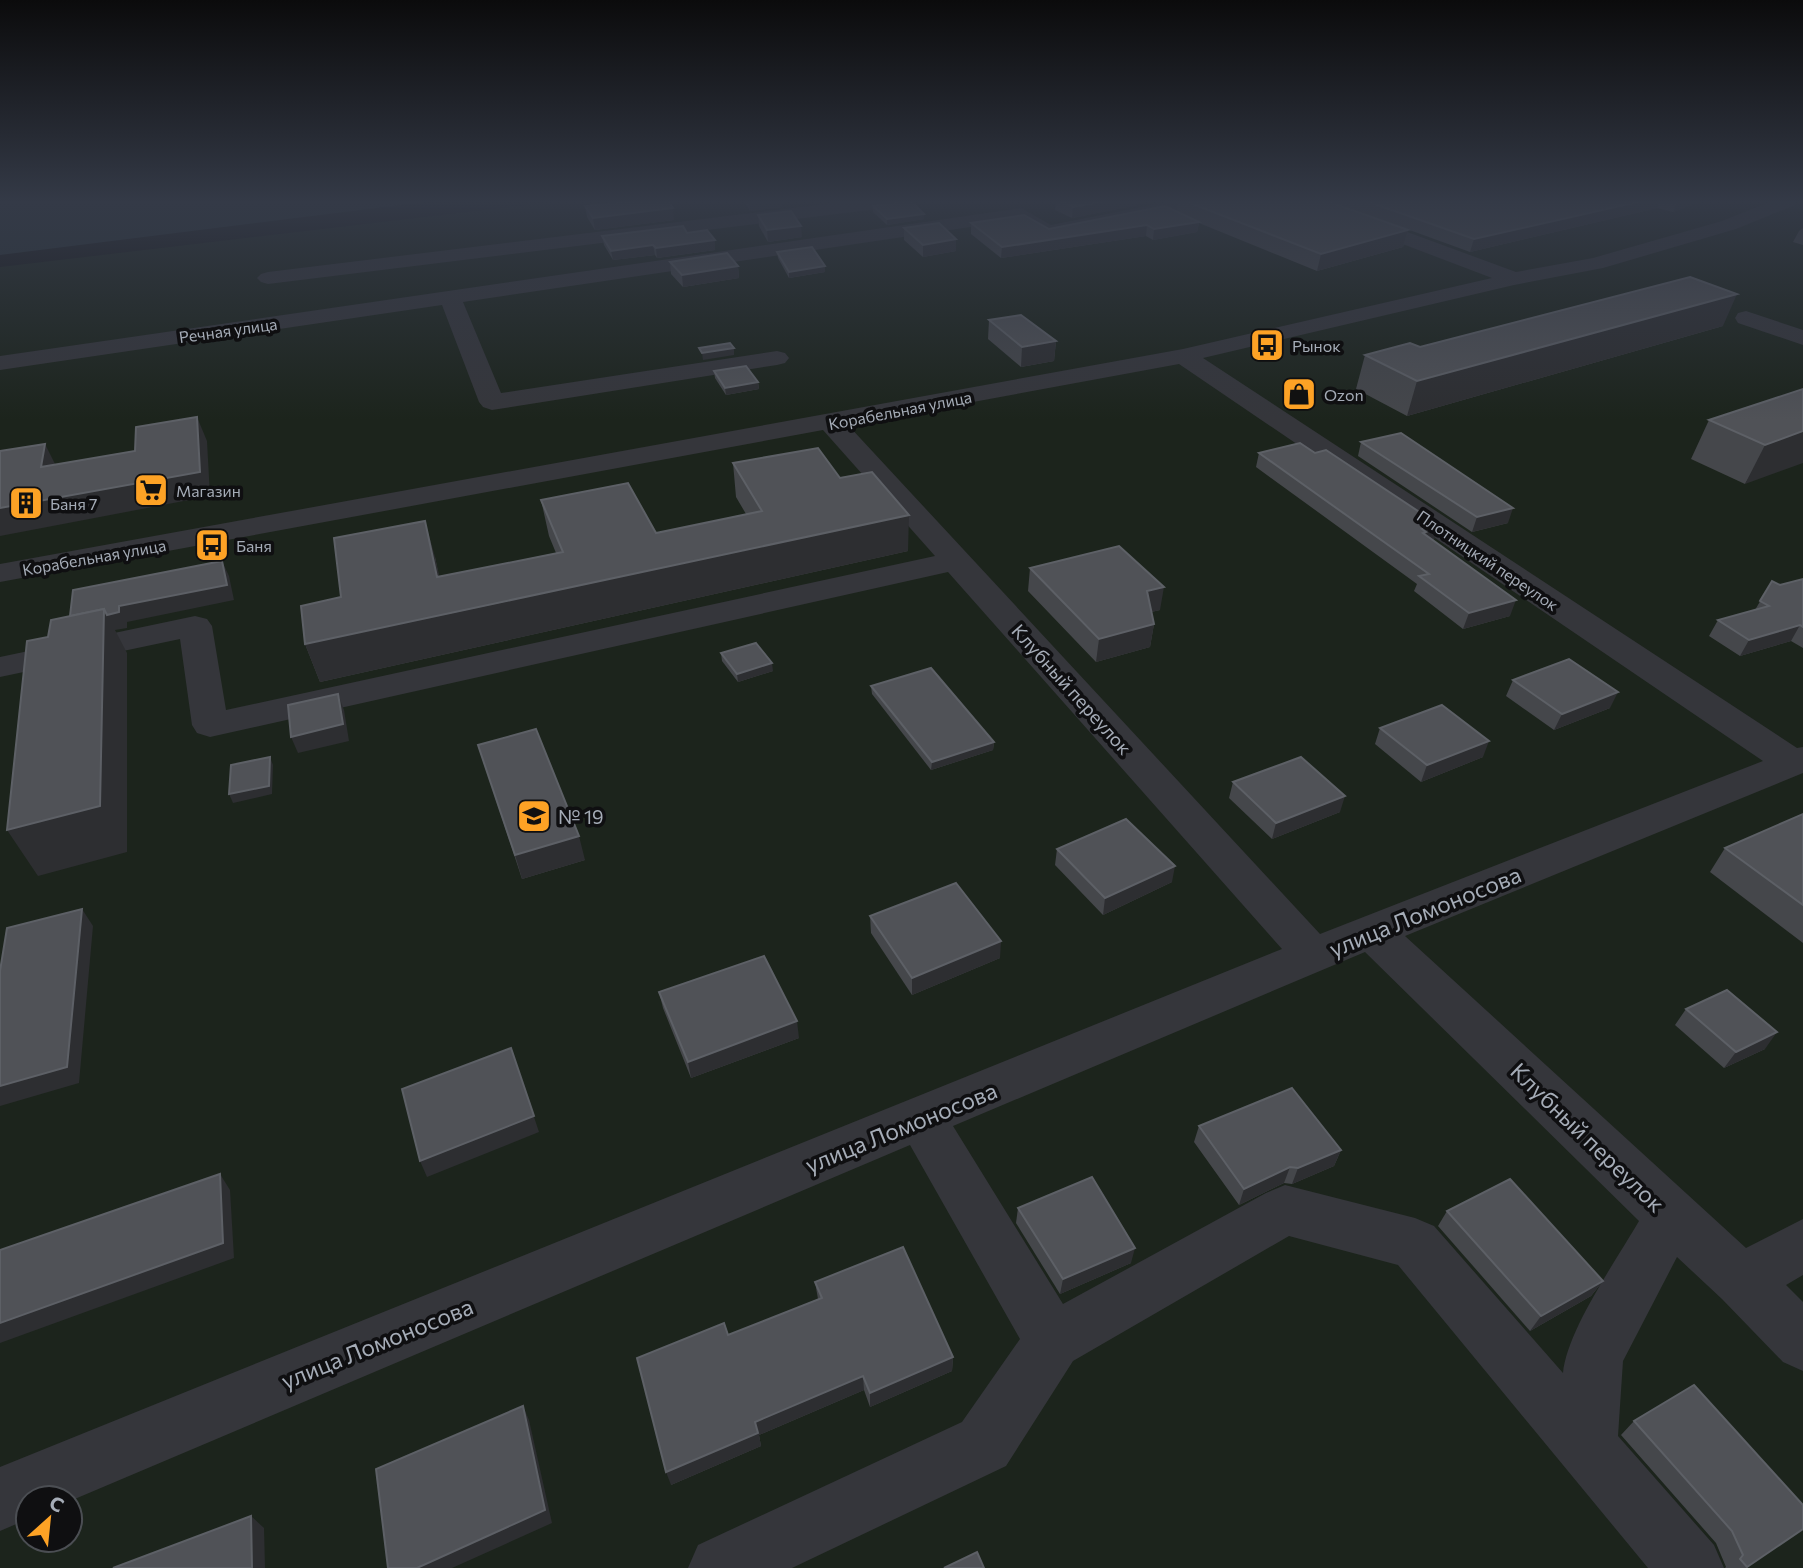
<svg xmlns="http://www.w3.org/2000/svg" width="1803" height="1568" font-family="Commissioner,sans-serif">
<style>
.green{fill:#1c241c;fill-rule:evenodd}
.water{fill:#29343a}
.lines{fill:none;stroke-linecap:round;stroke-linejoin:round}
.minor{fill:#35363b;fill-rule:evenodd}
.wall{fill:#45474b}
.shaded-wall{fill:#2d2e31}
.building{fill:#505257;stroke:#5d6066;stroke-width:2}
.labels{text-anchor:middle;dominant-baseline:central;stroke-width:7;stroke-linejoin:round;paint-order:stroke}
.far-street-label{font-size:16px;fill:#a5acb7;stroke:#0f0f11}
.far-poi-label{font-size:16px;fill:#a5acb7;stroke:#0f0f11;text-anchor:start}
.street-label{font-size:19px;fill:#a5acb7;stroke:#0f0f11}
.poi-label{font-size:19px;fill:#a5acb7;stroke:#0f0f11;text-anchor:start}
.near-street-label{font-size:23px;fill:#a5acb7;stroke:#0f0f11}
</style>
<rect width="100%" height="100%" fill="#141416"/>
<path class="green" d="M560,201H1803V1568H0V267ZM28,1498H70V1540H28Z"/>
<polygon class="water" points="0,201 433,201 0,255"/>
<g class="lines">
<g class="minor">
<polygon points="850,201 902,201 893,207 268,284 261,282 257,278 261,274 268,272"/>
<polygon points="1172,201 1207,201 1198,207 1048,237 1018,220 463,302 501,393 777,351 785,353 789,358 785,363 777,365 492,410 483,407 479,402 442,305 0,370 0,356 1021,208 1051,225"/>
<path d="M1298,201H1323L1516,272L1593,258L1722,221L1772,201H1797L1795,205L1736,229L1603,268L1514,285L1203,358L1797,748L1803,747V773L1405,936L1746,1248L1803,1219V1275L1786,1285L1803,1302V1371L1783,1362L1722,1299L1677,1257L1623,1361L1618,1436L1714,1545L1724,1568H1648L1398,1265L1289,1236L1073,1361L1006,1466L792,1568H688L698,1545L962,1422L1020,1339L910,1145L70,1501V1498H28V1519L0,1531V1467L1282,949L948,572L210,737L197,733L192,725L180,639L0,677V657L195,616L207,619L212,626L226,710L935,556L823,430L0,582V564L1183,349L1492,278L1300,205ZM1179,364L1763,761L1320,934L848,425ZM1365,952L1639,1221C1616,1261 1567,1330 1563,1373L1434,1226L1415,1218L1285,1185L1266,1193L1063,1304L953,1126Z"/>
<polygon points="1746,311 1803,330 1803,345 1738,323 1735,318 1738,313"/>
</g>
</g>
<g class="wall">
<polygon points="744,201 781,201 782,207 750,211"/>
<polygon points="1056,201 1139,201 1138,205 1072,218 1055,210"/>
<polygon points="1178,201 1327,201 1408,230 1403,247 1317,271 1199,223 1197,232 1153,240 1146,236 1001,258 971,234 971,223 1049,229 1177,211"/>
<polygon points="1330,201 1701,201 1673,212 1657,208 1470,252"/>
<polygon points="585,206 674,220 595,230 587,217"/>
<polygon points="873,206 924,219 887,225 873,212"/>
<polygon points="758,215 802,237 768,242 759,226"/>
<polygon points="904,228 956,251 923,257 904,240"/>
<polygon points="1803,228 1803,245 1793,242 1799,231"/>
<polygon points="687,233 715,250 657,258 655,255 613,260 604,245 602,236"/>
<polygon points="777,252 825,272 789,278 778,258"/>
<polygon points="670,262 738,266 739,278 683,287 671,274"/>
<polygon points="989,320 1056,341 1054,361 1021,367 988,339"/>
<polygon points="1723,326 1407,416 1356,389 1365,355 1420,347"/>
<polygon points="714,371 758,382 759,389 726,395 715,378"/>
<polygon points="1803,389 1745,484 1691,459 1709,420"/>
<polygon points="1361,442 1508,523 1472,532 1358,456"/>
<polygon points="1259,453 1434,540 1433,541 1510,616 1463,629 1414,591 1417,584 1256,467"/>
<polygon points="733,463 840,478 908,551 320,682 305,644 341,597 435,557 439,577 556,553 549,536 541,500 656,533 746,514 736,497"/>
<polygon points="1030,568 1160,610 1151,612 1154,624 1150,647 1096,662 1028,591"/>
<polygon points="1803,579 1803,648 1791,641 1740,656 1709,636 1718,620 1755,610 1772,581 1780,585"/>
<polygon points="721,653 773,671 738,682 722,661"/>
<polygon points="1513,680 1610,708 1554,730 1506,696"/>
<polygon points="871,686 994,742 993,750 931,770 872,694"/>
<polygon points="1380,728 1483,757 1421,782 1375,744"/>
<polygon points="478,745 585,860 522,879"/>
<polygon points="1233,782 1340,812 1272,839 1229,798"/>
<polygon points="1803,814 1803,943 1710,872 1725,848"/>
<polygon points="1057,849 1172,882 1103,915 1055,865"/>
<polygon points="870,916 1000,958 912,995 871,933"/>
<polygon points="659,992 799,1038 691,1078 663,1008"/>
<polygon points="1686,1009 1765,1049 1724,1068 1675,1025"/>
<polygon points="1199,1126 1341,1150 1334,1166 1292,1184 1284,1183 1239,1205 1194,1142"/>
<polygon points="1018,1208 1131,1263 1060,1294 1016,1223"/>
<polygon points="1447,1211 1603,1281 1591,1296 1530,1331 1438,1226"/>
<polygon points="815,1282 953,1357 952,1371 870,1407 864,1390 759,1435 761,1446 671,1485 728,1335 818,1299"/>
<polygon points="1634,1421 1803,1505 1746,1568 1725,1568 1726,1567 1716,1543 1621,1435"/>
</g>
<g class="shaded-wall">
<polygon points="749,201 781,201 782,207 750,211"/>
<polygon points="1105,201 1139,201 1138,205 1072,218 1073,207"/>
<polygon points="1642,201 1660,201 1657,208 1470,252 1474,239"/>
<polygon points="1678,201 1701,201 1673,212"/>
<polygon points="673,208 674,220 595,230 593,218"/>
<polygon points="924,214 924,219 887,225 887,219"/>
<polygon points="1199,222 1197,232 1153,240 1154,229"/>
<polygon points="1147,225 1146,236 1001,258 1002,247"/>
<polygon points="801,226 802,237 768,242 767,230"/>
<polygon points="1408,230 1403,247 1317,271 1321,254"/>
<polygon points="956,239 956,251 923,257 923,245"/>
<polygon points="715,240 715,250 657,258 656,248"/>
<polygon points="653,245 655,255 613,260 611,251"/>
<polygon points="738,266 739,278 683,287 682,275"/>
<polygon points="825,266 825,272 789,278 789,272"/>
<polygon points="1737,294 1723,326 1407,416 1417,381"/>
<polygon points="1056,341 1054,361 1021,367 1022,347"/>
<polygon points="734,348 734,355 703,360 702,353"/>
<polygon points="758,382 759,389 726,395 725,388"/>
<polygon points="197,417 207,441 210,496 0,536 0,508 200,472"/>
<polygon points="1803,431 1803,463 1745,484 1765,445"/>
<polygon points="45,444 57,468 41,467"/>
<polygon points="1513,508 1508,523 1472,532 1477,517"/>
<polygon points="909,515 908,551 320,682 305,644 437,577 425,521 435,557 448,614"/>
<polygon points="1439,525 1434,540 1423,543 1422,529"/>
<polygon points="222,561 229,576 234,600 127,622 127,628 115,630 127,653 127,852 38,876 7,830 104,609 119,606"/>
<polygon points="1164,587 1160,610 1143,614 1147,591"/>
<polygon points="1516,600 1510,616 1463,629 1469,613"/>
<polygon points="1154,624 1150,647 1096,662 1099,639"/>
<polygon points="1800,625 1791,641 1740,656 1749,640"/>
<polygon points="772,663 773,671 738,682 737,674"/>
<polygon points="1618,692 1610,708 1554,730 1562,714"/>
<polygon points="338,694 344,710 349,741 298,753 291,737"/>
<polygon points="1489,741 1483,757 1421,782 1427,765"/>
<polygon points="994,742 993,750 931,770 932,762"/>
<polygon points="270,757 273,765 272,794 233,803 229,794"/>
<polygon points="1345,796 1340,812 1272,839 1276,823"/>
<polygon points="579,836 585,860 522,879 515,855"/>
<polygon points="1175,866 1172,882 1103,915 1105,898"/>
<polygon points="82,909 93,926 79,1083 0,1106 0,1086"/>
<polygon points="1001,941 1000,958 912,995 912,978"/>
<polygon points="797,1021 799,1038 691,1078 688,1062"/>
<polygon points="1777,1032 1765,1049 1724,1068 1736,1052"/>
<polygon points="511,1048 539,1132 427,1177 420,1161"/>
<polygon points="1341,1150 1334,1166 1292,1184 1298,1168"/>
<polygon points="1290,1167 1284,1183 1239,1205 1244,1189"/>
<polygon points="220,1174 230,1190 234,1258 0,1343 0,1323"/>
<polygon points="1135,1248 1131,1263 1060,1294 1063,1279"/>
<polygon points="1603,1281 1591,1296 1530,1331 1541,1316"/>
<polygon points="953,1357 952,1371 870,1407 870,1393"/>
<polygon points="863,1376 864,1390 759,1435 761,1446 671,1485 666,1472 755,1422"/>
<polygon points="523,1406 529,1420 552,1523 452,1568 417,1568"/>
<polygon points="251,1516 264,1528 265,1568 252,1568"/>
</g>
<g class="building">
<polygon points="640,201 668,201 673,208 593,218 585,206"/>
<polygon points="899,201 911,201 924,214 887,219 873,206 894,204"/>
<polygon points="1061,201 1105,201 1073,207"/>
<polygon points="1185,201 1327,201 1408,230 1321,254"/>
<polygon points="1366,201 1642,201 1474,239"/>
<polygon points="1165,206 1199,222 1154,229 1147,225 1002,247 971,223 1024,215 1049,229"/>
<polygon points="791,211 801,226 767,230 758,215"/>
<polygon points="939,223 956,239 923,245 904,228"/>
<polygon points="683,226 687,233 707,230 715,240 656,248 653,245 611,251 602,236"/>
<polygon points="812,247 825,266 789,272 777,252"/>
<polygon points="727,253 738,266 682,275 670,262"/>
<polygon points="1690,277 1737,294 1417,381 1365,355 1410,343 1420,347"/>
<polygon points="1021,315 1056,341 1022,347 989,320"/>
<polygon points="730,343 734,348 702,353 699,348"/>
<polygon points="746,366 758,382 725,388 714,371"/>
<polygon points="1803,389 1803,431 1765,445 1709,420"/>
<polygon points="197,417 200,472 0,508 0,451 45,444 41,467 135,451 136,427"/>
<polygon points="1401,433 1513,508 1477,517 1361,442"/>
<polygon points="1300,443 1315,453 1326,450 1439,525 1422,529 1426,532 1423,533 1516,600 1469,613 1419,576 1429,574 1259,453"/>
<polygon points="818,448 840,478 872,472 909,515 305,644 301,606 341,597 334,538 425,521 437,577 563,552 541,500 628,483 656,533 762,511 733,463"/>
<polygon points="1119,546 1164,587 1147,591 1154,624 1099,639 1030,568"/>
<polygon points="222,561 227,585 119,606 119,612 107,615 104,609 70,616 73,590"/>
<polygon points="1803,579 1803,627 1800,625 1749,640 1718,620 1769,606 1760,601 1772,581 1780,585"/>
<polygon points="104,609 100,806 7,830 27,641 48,637 51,620"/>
<polygon points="756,643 772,663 737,674 721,653"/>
<polygon points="1569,659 1618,692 1562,714 1513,680"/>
<polygon points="931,668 994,742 932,762 871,686"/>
<polygon points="338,694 343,724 291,737 288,705"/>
<polygon points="1442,705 1489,741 1427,765 1380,728"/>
<polygon points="536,729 579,836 515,855 478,745"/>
<polygon points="270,757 269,786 229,794 231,765"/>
<polygon points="1301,757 1345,796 1276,823 1233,782"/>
<polygon points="1803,814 1803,905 1725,848"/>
<polygon points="1126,819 1175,866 1105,898 1057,849"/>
<polygon points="956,883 1001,941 912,978 870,916"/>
<polygon points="82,909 67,1067 0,1086 0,971 7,928"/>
<polygon points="764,956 797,1021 688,1062 659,992"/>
<polygon points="1727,990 1777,1032 1736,1052 1686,1009"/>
<polygon points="511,1048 534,1116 420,1161 402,1089"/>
<polygon points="1292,1088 1341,1150 1298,1168 1290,1167 1244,1189 1199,1126"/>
<polygon points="220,1174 223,1243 0,1323 0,1250"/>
<polygon points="1092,1177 1135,1248 1063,1279 1018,1208"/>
<polygon points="1510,1179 1603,1281 1541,1316 1447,1211"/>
<polygon points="903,1247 953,1357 870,1393 863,1376 755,1422 758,1433 666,1472 637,1358 724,1323 728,1335 822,1298 815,1282"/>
<polygon points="1694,1385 1803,1505 1803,1529 1747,1567 1740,1559 1743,1555 1732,1531 1634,1421"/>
<polygon points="523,1406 545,1510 417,1568 388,1568 376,1469"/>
<polygon points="251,1516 252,1568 113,1568"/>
<polygon points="977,1552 984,1568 944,1568"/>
</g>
<linearGradient id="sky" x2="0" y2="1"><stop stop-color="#0b0b0c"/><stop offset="0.48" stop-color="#343a47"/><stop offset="1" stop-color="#343a47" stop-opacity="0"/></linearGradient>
<rect width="1803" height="420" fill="url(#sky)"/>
<defs>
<g id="bus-square" transform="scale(1.75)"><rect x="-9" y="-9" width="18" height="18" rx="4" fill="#fda225" stroke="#0f0f11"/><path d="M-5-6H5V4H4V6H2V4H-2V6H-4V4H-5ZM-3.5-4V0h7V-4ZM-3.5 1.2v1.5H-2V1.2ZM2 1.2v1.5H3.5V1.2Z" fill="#111"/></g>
<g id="shop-square" transform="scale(1.75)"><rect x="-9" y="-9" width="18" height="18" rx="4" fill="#fda225" stroke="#0f0f11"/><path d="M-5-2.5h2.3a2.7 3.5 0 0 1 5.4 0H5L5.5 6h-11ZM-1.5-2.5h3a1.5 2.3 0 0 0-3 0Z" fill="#111"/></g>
<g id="supermarket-square" transform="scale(1.75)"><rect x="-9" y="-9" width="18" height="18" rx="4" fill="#fda225" stroke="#0f0f11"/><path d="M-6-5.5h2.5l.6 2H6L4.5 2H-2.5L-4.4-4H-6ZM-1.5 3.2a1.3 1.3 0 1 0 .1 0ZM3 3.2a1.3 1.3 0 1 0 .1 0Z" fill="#111"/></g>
<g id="building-square" transform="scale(1.75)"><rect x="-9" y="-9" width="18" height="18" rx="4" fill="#fda225" stroke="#0f0f11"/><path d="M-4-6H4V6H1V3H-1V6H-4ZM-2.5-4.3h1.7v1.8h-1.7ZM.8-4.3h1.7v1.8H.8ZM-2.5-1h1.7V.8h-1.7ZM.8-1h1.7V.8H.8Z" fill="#111"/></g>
<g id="school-square" transform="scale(1.75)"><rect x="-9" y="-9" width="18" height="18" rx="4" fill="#fda225" stroke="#0f0f11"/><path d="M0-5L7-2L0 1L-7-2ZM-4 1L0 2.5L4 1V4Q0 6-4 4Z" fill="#111"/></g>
</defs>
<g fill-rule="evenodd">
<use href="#bus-square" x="1267" y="345"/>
<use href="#shop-square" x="1299" y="394"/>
<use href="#supermarket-square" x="151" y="490"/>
<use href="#building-square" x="26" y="503"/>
<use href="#bus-square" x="212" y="545"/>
<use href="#school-square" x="534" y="816"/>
</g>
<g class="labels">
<g class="far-street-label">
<text transform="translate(228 330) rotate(-8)">Речная улица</text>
<text transform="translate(900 410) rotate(-11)">Корабельная улица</text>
<text transform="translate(94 557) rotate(-10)">Корабельная улица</text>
<text transform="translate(1488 560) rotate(34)">Плотницкий переулок</text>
</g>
<g class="far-poi-label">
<text x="1292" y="345">Рынок</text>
<text x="1324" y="394">Ozon</text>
<text x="176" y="490">Магазин</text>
<text x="50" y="503">Баня 7</text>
<text x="236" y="545">Баня</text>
</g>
<g class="street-label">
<text transform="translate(1072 689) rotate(48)">Клубный переулок</text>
</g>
<g class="poi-label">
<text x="558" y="816">№ 19</text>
</g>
<g class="near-street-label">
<text transform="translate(1425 911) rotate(-22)">улица Ломоносова</text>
<text transform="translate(901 1127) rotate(-22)">улица Ломоносова</text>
<text transform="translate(1588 1137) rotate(44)">Клубный переулок</text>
<text transform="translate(377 1343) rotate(-22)">улица Ломоносова</text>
</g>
</g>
<g transform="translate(49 1519) rotate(27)"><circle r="33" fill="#0f0f11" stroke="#4b4e53" stroke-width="2"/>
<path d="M0-5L12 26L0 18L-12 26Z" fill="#fda225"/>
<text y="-10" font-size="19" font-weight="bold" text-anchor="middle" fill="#a5acb7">С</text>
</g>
</svg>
